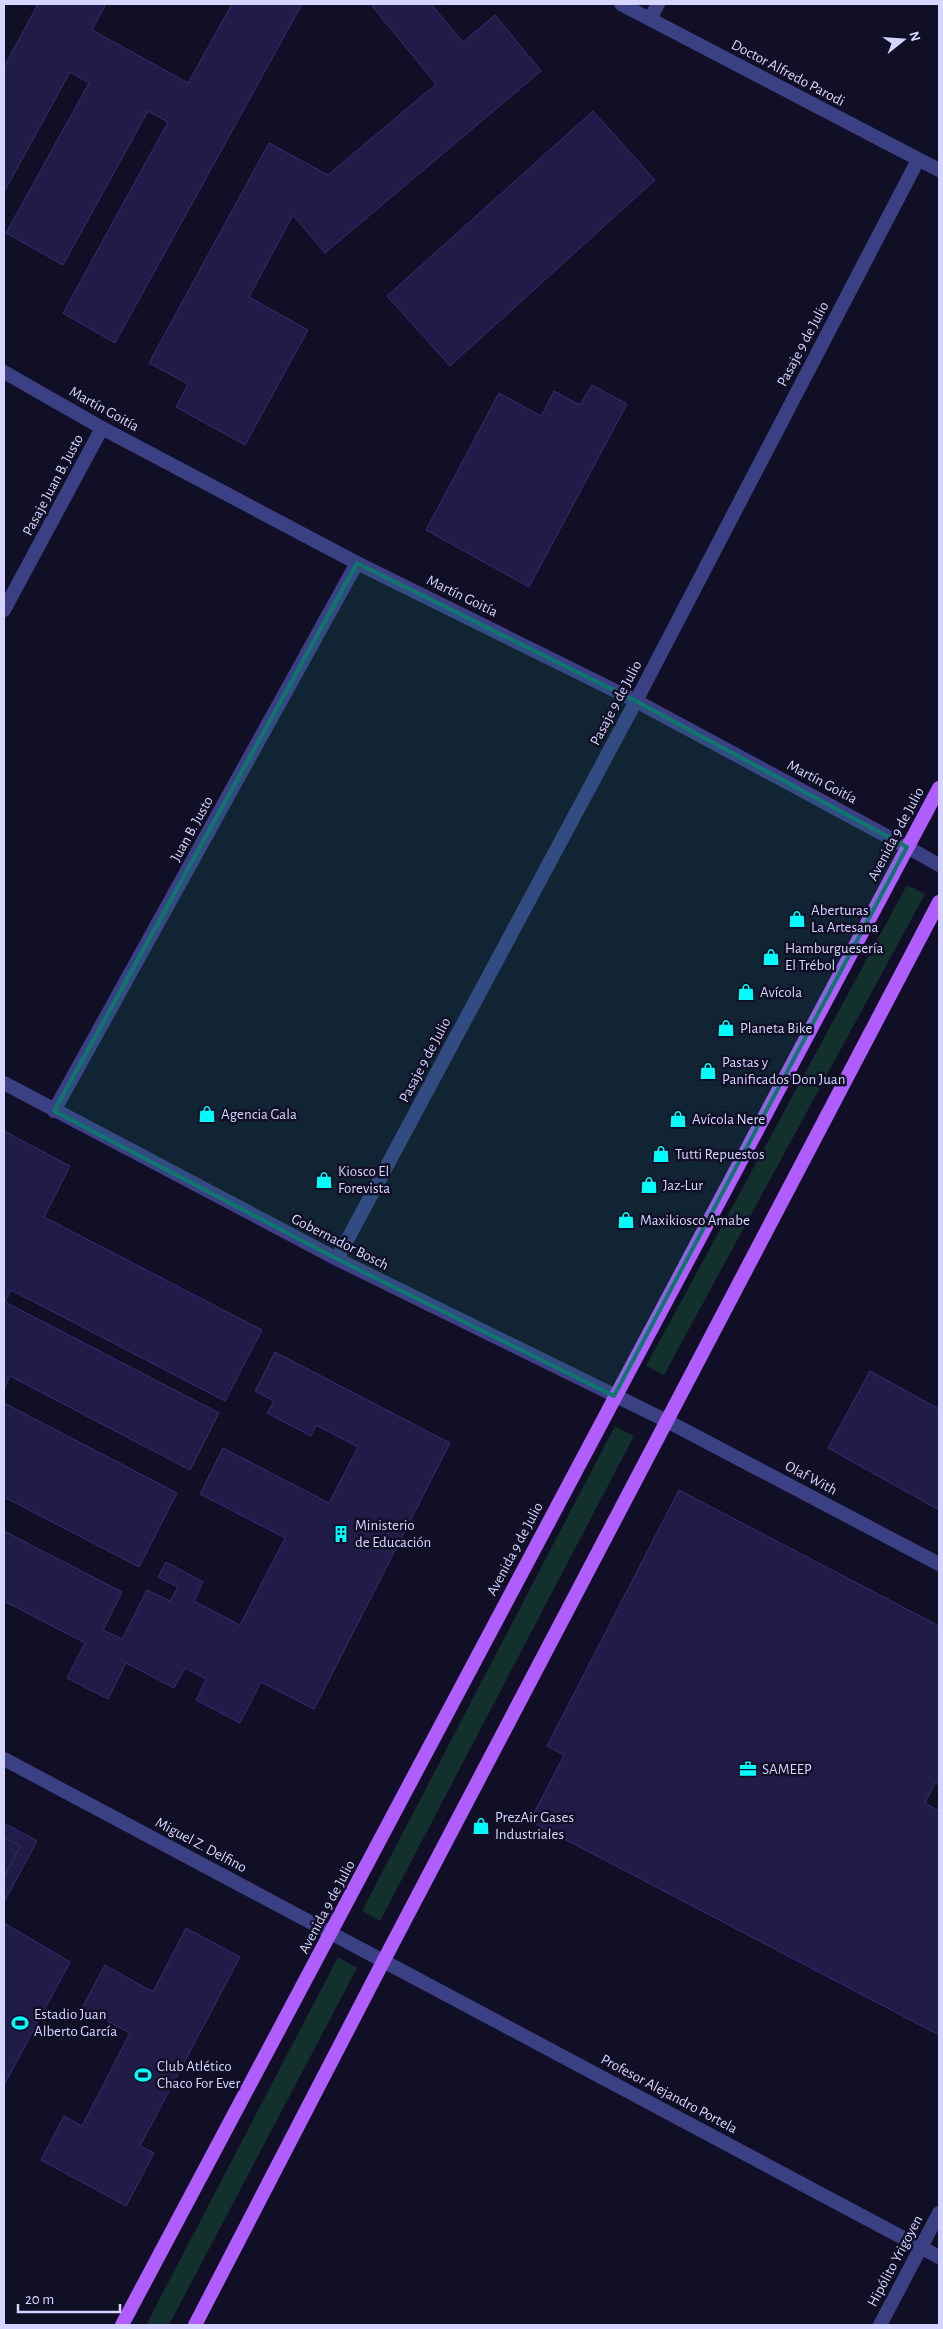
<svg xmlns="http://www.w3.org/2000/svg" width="943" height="2329" font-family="'Alegreya Sans',sans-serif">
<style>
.green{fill:#12302c}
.building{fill:#201c47;stroke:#342e73}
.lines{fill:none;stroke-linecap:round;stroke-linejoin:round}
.minor{stroke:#3b4085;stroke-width:14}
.tertiary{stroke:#3b4085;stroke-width:14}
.primary{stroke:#af5dfd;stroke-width:14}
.marked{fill:#0f766e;fill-opacity:0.2;stroke:#0f766e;stroke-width:4;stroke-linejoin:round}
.labels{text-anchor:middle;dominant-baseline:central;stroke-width:5;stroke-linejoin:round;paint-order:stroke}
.street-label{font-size:15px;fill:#d5d5ff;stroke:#110f26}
.poi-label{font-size:15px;fill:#d5d5ff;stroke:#110f26;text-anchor:start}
</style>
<rect width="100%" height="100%" fill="#110f26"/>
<g class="green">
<polygon points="907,885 925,894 664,1375 646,1366"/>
<polygon points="615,1426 634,1436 380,1921 362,1911"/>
<polygon points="338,1957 357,1968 169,2325 146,2325"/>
</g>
<g class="building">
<polygon points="38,4 106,4 92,30 188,83 232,4 302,4 115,343 63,313 168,122 148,111 63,265 6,233 89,83 70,72 4,192 4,67"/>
<polygon points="375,4 431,4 463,42 495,15 541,71 325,253 293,215 249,297 308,330 245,445 176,407 188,384 149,363 269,143 328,175 436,84 372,6"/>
<polygon points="593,111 655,180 450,366 387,296"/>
<polygon points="592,385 627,404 529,587 426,530 499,393 541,416 554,391 580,405"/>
<polygon points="4,1131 70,1166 44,1217 262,1330 225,1401 11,1290 5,1302 219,1413 190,1470 10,1376 4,1389"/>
<polygon points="275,1352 450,1443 314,1709 261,1682 240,1723 196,1700 206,1679 185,1668 174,1688 126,1663 108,1699 67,1678 85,1643 4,1601 4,1531 122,1592 103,1630 122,1639 147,1590 170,1601 178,1587 158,1577 166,1562 203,1582 194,1601 240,1625 285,1538 200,1494 223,1448 329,1503 358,1447 316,1425 311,1436 267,1413 274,1401 255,1391"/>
<polygon points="870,1371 939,1409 939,1510 828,1448"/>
<polygon points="4,1403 177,1493 139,1567 4,1497"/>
<polygon points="679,1490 939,1626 939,1785 935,1783 925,1803 939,1811 939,2035 530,1821 564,1755 547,1746"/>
<polygon points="4,1823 37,1841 4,1902"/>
<polygon points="4,1837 20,1846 4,1877"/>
<polygon points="4,1923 70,1962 4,2085"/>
<polygon points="186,1928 240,1957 140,2146 154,2153 126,2206 41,2160 64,2116 82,2126 130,2033 82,2008 105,1965 153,1992"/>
</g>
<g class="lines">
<g class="minor">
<polyline points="621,4 939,170"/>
<polyline points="650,19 658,4"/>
<polyline points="4,372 102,428 357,563 636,701 907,847"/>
<polyline points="4,610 102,428"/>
<polyline points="4,1083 337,1259 667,1421 939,1564"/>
<polyline points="54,1111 357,563"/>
<polyline points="337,1259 636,701 918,160"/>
<polyline points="4,1759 939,2257"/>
<polyline points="880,2325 939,2213"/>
</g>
<polyline class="tertiary" points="907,847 939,865"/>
<g class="primary">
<path d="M122,2325C396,1813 663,1298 939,788"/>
<polyline points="195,2325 384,1960 939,902"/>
</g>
</g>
<path class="marked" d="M357,563L636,701L907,847L614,1396L337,1259L54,1111Z"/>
<defs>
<g id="shop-bare" transform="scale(1.35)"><path d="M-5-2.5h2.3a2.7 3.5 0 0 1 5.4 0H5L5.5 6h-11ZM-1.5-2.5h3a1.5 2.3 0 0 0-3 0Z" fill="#03fcf9" stroke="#110f26" stroke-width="2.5" paint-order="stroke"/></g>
<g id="building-bare" transform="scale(1.35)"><path d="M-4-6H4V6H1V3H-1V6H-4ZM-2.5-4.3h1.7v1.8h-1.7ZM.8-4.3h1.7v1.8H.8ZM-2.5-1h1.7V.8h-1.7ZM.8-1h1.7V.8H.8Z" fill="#03fcf9" stroke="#110f26" stroke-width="2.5" paint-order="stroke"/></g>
<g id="office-bare" transform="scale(1.35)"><path d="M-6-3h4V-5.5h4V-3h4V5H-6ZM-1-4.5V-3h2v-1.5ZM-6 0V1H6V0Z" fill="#03fcf9" stroke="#110f26" stroke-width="2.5" paint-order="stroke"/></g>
<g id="stadium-bare" transform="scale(1.35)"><path d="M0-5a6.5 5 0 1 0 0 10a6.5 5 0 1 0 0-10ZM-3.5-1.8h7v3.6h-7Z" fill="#03fcf9" stroke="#110f26" stroke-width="2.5" paint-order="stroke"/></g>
</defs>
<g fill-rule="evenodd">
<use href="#shop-bare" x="797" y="919"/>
<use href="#shop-bare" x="771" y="957"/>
<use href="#shop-bare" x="746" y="992"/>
<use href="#shop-bare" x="726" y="1028"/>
<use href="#shop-bare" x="708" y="1071"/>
<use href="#shop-bare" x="207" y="1114"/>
<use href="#shop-bare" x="678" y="1119"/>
<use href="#shop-bare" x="661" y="1154"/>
<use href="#shop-bare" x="324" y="1180"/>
<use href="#shop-bare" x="649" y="1185"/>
<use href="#shop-bare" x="626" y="1220"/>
<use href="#building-bare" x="341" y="1534"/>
<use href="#office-bare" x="748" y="1769"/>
<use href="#shop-bare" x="481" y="1826"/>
<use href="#stadium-bare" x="20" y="2023"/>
<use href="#stadium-bare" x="143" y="2075"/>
</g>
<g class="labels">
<g class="street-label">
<text transform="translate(788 73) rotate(28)">Doctor Alfredo Parodi</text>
<text transform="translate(803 344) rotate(-62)">Pasaje 9 de Julio</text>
<text transform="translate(104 409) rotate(29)">Martín Goitía</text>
<text transform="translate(53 485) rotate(-62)">Pasaje Juan B. Justo</text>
<text transform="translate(462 596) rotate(26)">Martín Goitía</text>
<text transform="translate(616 703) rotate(-62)">Pasaje 9 de Julio</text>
<text transform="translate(822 782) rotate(28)">Martín Goitía</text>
<text transform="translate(192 829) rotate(-61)">Juan B. Justo</text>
<text transform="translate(896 834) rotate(-62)">Avenida 9 de Julio</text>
<text transform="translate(425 1060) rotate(-62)">Pasaje 9 de Julio</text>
<text transform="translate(340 1242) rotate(27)">Gobernador Bosch</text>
<text transform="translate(811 1478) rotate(28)">Olaf With</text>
<text transform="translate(515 1549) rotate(-62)">Avenida 9 de Julio</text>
<text transform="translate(201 1845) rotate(28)">Miguel Z. Delfino</text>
<text transform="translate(327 1907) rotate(-62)">Avenida 9 de Julio</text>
<text transform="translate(669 2094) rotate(28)">Profesor Alejandro Portela</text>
<text transform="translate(895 2261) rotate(-62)">Hipólito Yrigoyen</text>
</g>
<g class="poi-label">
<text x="811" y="910">Aberturas<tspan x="811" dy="17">La Artesana</tspan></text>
<text x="785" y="948">Hamburguesería<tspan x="785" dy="17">El Trébol</tspan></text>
<text x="760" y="992">Avícola</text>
<text x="740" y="1028">Planeta Bike</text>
<text x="722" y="1062">Pastas y<tspan x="722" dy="17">Panificados Don Juan</tspan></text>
<text x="221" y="1114">Agencia Gala</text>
<text x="692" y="1119">Avícola Nere</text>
<text x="675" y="1154">Tutti Repuestos</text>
<text x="338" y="1171">Kiosco El<tspan x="338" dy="17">Forevista</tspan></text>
<text x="663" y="1185">Jaz-Lur</text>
<text x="640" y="1220">Maxikiosco Amabe</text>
<text x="355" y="1525">Ministerio<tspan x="355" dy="17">de Educación</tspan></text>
<text x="762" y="1769">SAMEEP</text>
<text x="495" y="1817">PrezAir Gases<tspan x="495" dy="17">Industriales</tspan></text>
<text x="34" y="2014">Estadio Juan<tspan x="34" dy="17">Alberto García</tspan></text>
<text x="157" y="2066">Club Atlético<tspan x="157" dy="17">Chaco For Ever</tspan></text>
</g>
</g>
<rect width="943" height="2329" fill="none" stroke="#d5d5ff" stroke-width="10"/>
<g transform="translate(903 40) rotate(73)" stroke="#110f26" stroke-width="4" paint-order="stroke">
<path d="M0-4L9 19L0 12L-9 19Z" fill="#d5d5ff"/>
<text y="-8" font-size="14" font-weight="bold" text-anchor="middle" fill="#d5d5ff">N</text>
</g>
<path d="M18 2304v8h102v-8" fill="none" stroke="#d5d5ff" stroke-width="2.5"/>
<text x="25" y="2304" font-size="15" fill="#d5d5ff" stroke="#110f26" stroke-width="4" paint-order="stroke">20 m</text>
</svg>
